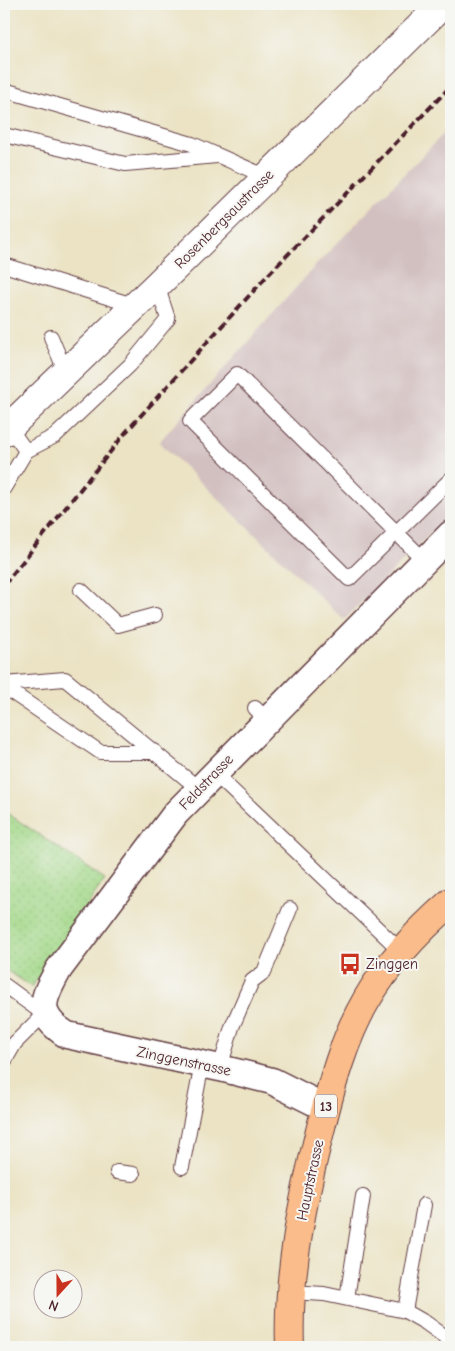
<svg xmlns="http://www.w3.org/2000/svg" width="455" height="1351" font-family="'Comic Neue',sans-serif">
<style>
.industrial{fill:#d2bfc0}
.green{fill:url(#green-dots);stroke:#767c5a}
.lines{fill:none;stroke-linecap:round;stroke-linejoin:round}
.service-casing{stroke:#623c42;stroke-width:16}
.minor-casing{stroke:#623c42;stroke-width:29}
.tertiary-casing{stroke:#623c42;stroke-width:30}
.primary-casing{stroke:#623c42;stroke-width:30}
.service{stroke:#fff;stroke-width:14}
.minor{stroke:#fff;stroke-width:26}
.tertiary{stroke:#fff;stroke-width:28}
.primary{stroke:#f9bc8a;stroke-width:28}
.rail{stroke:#4a1f2b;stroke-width:4;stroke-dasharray:8 4;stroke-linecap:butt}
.labels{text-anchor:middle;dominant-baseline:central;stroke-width:4;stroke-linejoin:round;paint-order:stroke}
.shield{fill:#f6f6f2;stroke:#7e6067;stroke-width:1}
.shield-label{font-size:14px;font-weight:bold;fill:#4a1f2b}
.street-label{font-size:15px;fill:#4a1f2b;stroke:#f6f6f2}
.poi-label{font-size:15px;fill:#4a1f2b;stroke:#f6f6f2;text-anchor:start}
</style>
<defs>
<pattern id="green-dots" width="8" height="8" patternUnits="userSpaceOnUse" patternTransform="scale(1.25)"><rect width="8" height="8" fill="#a3d889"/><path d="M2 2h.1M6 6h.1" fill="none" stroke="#8eb976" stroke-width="1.8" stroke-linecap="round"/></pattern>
</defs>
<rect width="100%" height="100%" fill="#f6f6f2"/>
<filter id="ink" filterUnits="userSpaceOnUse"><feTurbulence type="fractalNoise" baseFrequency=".02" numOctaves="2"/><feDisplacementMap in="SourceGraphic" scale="10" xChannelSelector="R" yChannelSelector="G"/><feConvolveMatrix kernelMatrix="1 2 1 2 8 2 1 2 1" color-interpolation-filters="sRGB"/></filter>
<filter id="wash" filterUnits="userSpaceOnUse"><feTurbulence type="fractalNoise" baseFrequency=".0096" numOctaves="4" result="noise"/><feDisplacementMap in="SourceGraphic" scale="20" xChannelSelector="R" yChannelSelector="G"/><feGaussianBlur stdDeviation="1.12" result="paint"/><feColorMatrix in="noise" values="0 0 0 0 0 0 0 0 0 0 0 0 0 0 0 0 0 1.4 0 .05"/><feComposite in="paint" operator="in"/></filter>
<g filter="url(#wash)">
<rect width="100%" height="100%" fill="#ebe3c4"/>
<polygon class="industrial" points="451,126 451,513 344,620 159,442 316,265"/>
<polygon class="green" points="4,811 105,879 32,987 4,969"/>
</g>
<g filter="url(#ink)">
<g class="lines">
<g class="service-casing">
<g id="service">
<polyline points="4,90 192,144 267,177"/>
<polyline points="4,135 125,164 217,156"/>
<polyline points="4,265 136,306"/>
<polyline points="51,337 66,373"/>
<polyline points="26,451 55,436 130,365 168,319 157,285"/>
<polyline points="4,488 26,451 9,427 5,425"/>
<polyline points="425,561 237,374 190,421 349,579 451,479"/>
<polyline points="81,590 118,625 155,615"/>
<polyline points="4,684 65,679 199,789"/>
<polyline points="4,687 100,752 155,752"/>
<polyline points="255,708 267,720"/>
<polyline points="214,773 401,951"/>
<polyline points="4,985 44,1014 15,1043 4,1062"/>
<polyline points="220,1068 232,1027 252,981 264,972 290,909"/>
<polyline points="182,1167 202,1064"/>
<polyline points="117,1172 133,1174"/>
<polyline points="291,1292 324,1294 405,1311 426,1323 451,1341"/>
<polyline points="347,1298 363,1196"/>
<polyline points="405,1311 424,1205"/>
</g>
</g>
<g class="minor-casing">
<path id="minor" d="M326,1108L272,1081L220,1068L67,1035C34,1014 42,999 59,969L176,813L451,534"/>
</g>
<g class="tertiary-casing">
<polyline id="tertiary" points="4,432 157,285 443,4"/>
</g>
<g class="primary-casing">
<path id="primary" d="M290,1347C287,1273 303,1198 321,1127C332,1083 344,1038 367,999C389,961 419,930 451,902"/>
</g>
<use href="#service" class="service"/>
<use href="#minor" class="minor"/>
<use href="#tertiary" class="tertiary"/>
<use href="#primary" class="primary"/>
<polyline class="rail" points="4,585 126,432 267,276 451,86"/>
</g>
</g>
<defs>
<g id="bus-bare" transform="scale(1.725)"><path d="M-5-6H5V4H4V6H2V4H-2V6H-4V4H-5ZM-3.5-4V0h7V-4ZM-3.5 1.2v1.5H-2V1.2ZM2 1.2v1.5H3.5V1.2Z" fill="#c8321e" stroke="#f6f6f2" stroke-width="2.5" paint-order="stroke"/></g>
</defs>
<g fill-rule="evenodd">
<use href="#bus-bare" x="350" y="964"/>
</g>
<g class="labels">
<rect class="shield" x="315" y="1094.5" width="22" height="23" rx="4"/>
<g class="shield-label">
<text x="326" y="1106">13</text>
</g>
<g class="street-label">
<text transform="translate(224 219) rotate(-45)">Rosenbergsaustrasse</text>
<text transform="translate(206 782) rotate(-46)">Feldstrasse</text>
<text transform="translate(184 1061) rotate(12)">Zinggenstrasse</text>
<text transform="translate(310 1180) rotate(-78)">Hauptstrasse</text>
</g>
<g class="poi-label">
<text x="366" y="964">Zinggen</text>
</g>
</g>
<rect width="455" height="1351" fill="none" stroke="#f6f6f2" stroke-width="20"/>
<g transform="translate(58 1294) rotate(201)"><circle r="24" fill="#f6f6f2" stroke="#b1a0a2"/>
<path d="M0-4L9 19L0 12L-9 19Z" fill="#c8321e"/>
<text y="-8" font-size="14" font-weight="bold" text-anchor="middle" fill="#4a1f2b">N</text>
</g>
</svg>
